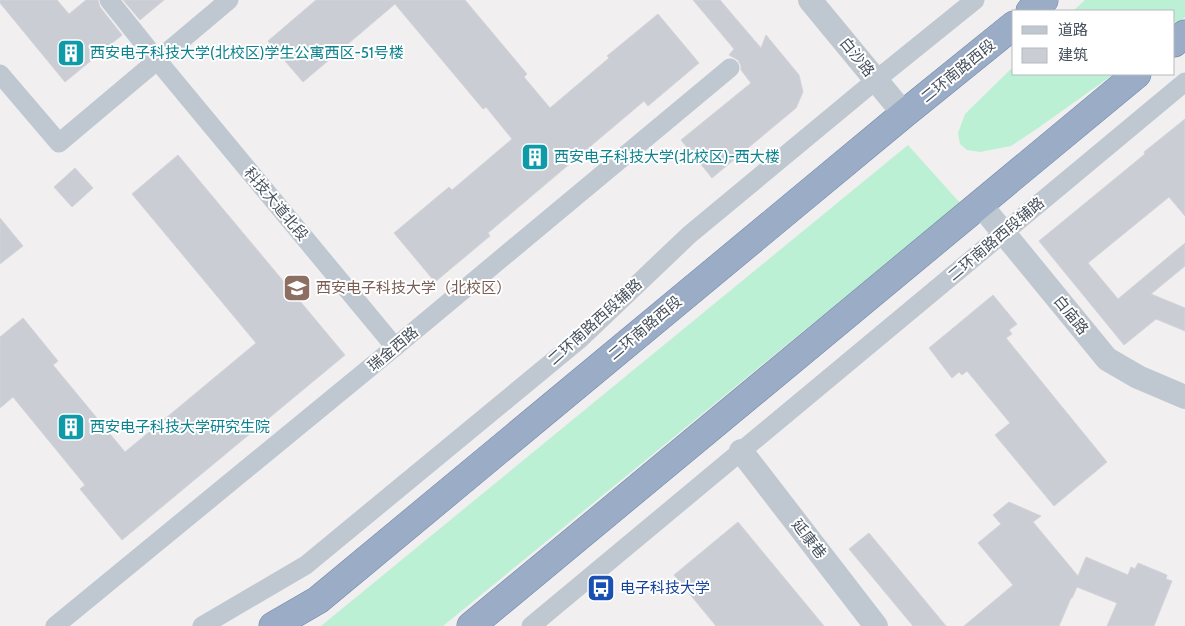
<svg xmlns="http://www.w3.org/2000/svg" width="1185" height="626" font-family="Cabin,'Noto Sans SC',sans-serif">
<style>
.grass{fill:#bcf0d4}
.building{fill:#cbcdd4;stroke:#d3d4da}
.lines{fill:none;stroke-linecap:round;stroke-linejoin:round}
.trunk-casing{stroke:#7188aa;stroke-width:29}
.minor{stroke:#bfc8d1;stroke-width:19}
.tertiary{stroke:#bfc8d1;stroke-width:24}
.trunk{stroke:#9aacc6;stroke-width:28}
.labels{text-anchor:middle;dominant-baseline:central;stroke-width:4;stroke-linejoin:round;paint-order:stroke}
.culture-label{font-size:15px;fill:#0d838f;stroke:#fff;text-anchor:start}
.street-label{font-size:15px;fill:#46505d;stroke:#fff}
.education-label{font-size:15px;fill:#785e54;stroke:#fff;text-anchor:start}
.transit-label{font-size:15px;fill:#164399;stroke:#fff;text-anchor:start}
</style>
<rect width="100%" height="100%" fill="#f1efef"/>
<g class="grass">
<polygon points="1085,0 1185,0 1185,17 1174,26 1174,11 1073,11"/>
<polygon points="1014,66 1014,74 1114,74 1038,128 1011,146 980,152 967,150 960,144 958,133 965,114"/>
<polygon points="908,145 960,203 443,626 321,626"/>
</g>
<g class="building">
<polygon points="0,0 57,0 69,14 86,0 98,0 100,7 122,35 65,82 0,3"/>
<polygon points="123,0 164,0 140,20"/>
<polygon points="316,0 465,0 527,74 524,77 550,108 609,58 607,56 658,14 699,63 648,106 644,101 488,233 490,236 435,282 394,233 449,187 452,190 512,139 486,107 483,109 395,4 303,82 268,41"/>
<polygon points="693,0 720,0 761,48 766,35 799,75 803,92 796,108 712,178 681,140 751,83 741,70 741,66 738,60 729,55 734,49"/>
<polygon points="1185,119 1185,216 1169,197 1088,263 1118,299 1185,243 1185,266 1151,294 1185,308 1185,331 1156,319 1124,345 1039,241 1145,154 1144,152"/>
<polygon points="178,155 345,355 122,540 80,489 85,485 13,397 0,408 0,337 23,318 58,361 53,365 125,452 256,343 132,194"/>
<polygon points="75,168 93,188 72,207 54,187"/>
<polygon points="0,218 23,246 0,264"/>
<polygon points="993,295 1017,324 1009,330 1012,334 1006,338 1107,462 1054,506 995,435 1010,423 967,371 962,375 959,372 952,378 929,348"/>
<polygon points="1009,502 1041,516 1033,522 1078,576 1086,557 1128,575 1131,567 1135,569 1138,563 1167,575 1166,579 1172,581 1154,626 1107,626 1117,603 1077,587 1072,598 1071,598 1059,626 964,626 1013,585 978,543 1001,524 993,515"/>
<polygon points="738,522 824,626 716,626 674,575"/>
<polygon points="869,533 946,626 913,626 849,549"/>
</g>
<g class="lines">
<g class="trunk-casing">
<g id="trunk">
<polyline points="1030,11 1044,0"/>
<polyline points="1174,43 1185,34"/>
<polyline points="273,626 318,600 904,114 1014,25"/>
<polyline points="471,626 1137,74"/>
</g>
</g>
<g class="minor">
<polyline points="109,0 157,60 395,347"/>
<polyline points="0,74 59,143 229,0"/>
<polyline points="55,626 395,347 730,68"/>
<polyline points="202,626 306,565 580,339 689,235 876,80 975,0"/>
<polyline points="531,626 1185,82"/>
</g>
<g class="tertiary">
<polyline points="810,0 904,114"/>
<polyline points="980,204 1107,359 1138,377 1185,397"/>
<polyline points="741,451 876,626"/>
</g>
<use href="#trunk" class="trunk"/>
</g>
<defs>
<g id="building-square" transform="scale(1.4375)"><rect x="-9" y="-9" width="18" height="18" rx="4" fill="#0f9aa8" stroke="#fff"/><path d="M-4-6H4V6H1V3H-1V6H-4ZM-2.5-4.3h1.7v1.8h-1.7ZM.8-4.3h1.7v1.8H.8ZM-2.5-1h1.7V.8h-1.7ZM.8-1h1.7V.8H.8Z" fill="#fff"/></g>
<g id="university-square" transform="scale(1.4375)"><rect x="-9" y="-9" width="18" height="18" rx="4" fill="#8d6e63" stroke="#fff"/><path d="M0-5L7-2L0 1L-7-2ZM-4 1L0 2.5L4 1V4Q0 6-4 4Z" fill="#fff"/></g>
<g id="bus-square" transform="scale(1.4375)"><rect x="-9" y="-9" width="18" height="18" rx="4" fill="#1a4fb4" stroke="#fff"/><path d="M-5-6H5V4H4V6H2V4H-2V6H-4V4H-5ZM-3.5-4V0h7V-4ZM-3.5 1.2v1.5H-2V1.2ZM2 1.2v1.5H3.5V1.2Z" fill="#fff"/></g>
</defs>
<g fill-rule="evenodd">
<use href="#building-square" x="71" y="53"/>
<use href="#building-square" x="535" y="157"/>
<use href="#university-square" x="297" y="288"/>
<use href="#building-square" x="71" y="427"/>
<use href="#bus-square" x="601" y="588"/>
</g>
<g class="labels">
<g class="culture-label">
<text x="90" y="53">西安电子科技大学(北校区)学生公寓西区-51号楼</text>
<text x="554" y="157">西安电子科技大学(北校区)-西大楼</text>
<text x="90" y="427">西安电子科技大学研究生院</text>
</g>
<g class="street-label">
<text transform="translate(857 57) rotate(51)">白沙路</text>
<text transform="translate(958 71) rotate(-39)">二环南路西段</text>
<text transform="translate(276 204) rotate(50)">科技大道北段</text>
<text transform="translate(996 239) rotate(-40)">二环南路西段辅路</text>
<text transform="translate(1071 315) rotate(51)">白庙路</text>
<text transform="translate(595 322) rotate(-42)">二环南路西段辅路</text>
<text transform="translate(645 328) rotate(-40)">二环南路西段</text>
<text transform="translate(393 349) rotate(-40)">瑞金西路</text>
<text transform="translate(809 539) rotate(52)">延康巷</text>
</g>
<g class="education-label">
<text x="316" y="288">西安电子科技大学（北校区）</text>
</g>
<g class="transit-label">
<text x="620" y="588">电子科技大学</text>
</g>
</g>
<rect x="1012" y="10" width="162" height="65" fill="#ffffff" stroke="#b5b9be"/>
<rect x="1022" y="26" width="25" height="8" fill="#bfc8d1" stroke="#b5b9be"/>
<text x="1058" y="35" font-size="15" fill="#46505d">道路</text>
<rect x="1022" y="48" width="25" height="15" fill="#cbcdd4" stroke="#b5b9be"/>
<text x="1058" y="60" font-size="15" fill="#46505d">建筑</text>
</svg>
